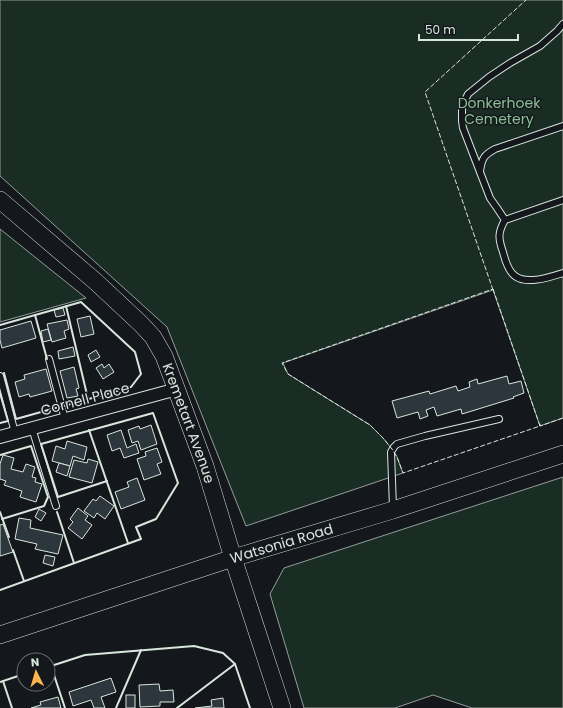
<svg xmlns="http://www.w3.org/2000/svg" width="563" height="708" font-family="Poppins,sans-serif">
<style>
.green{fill:#1a2d24;stroke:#939e99}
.building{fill:#2c363c;stroke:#d8e6dc}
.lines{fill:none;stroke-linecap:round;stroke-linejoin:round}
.lane-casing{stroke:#d8e6dc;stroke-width:8}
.street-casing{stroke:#d8e6dc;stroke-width:14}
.secondary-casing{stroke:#d8e6dc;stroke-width:18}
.lane{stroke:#14181c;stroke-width:6}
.street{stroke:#14181c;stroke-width:12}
.secondary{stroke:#14181c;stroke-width:17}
.fence{stroke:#d8e6dc;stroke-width:1;stroke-dasharray:5 2;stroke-linecap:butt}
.wall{stroke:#d8e6dc;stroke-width:2}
.labels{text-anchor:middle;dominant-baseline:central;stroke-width:3;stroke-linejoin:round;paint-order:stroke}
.park-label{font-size:14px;fill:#8ac095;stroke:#14181c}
.street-label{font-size:14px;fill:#d8e6dc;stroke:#14181c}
</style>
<rect width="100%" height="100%" fill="#14181c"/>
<g class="green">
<polygon points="0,0 563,0 563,418 540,426 493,290 283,363 288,374 370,425 383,438 392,449 397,457 403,473 246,526 167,327 0,176"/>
<polygon points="0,229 86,298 0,322"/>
<polygon points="563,477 563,708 472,708 433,695 395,708 304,708 270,594 284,568"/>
</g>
<g class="building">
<polygon points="63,308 65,315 56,317 54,310"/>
<polygon points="90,316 94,334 81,337 77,319"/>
<polygon points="67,320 69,329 64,331 66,338 52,342 47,324"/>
<polygon points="31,321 36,338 2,348 0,340 0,330"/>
<polygon points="48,329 51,340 43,342 41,331"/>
<polygon points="73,347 75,356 59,359 58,351"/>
<polygon points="96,350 100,357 91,362 88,355"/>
<polygon points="102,364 104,368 109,364 114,372 103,379 96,368"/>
<polygon points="74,367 79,388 76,389 78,396 67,398 60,371"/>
<polygon points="46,369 52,391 30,397 29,394 19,397 15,382 25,379 24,375"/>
<polygon points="507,376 509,384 521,381 524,393 513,397 514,398 462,414 461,409 437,416 434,407 426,410 428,416 420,419 418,412 397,418 392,401 429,391 430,394 456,386 458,391 470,387 469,382 477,379 478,384"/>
<polygon points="151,425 157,444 141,450 138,441 132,443 128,430 139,426 140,429"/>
<polygon points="121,430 127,448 136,444 139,453 124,458 120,448 112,451 107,435"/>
<polygon points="67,441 87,447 84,460 73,456 70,466 52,461 56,446 65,449"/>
<polygon points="157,448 162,462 157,464 161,474 144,480 137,459 146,456 145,452"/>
<polygon points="3,455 14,458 11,469 23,472 26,464 35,467 32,477 36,478 35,482 42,484 36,502 20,497 22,491 4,485 6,481 0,479 0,464"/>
<polygon points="88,459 98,462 92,483 69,477 74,460 87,463"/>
<polygon points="59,463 70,466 67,476 56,472"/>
<polygon points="137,478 145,500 121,509 115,492 129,487 127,482"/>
<polygon points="100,496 114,506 105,519 97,513 94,518 84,511 93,499 96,501"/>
<polygon points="78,508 88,516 85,520 92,525 82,539 68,528 73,522 70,519"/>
<polygon points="39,509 46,513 41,521 35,517"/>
<polygon points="19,518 31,520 30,528 63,535 58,554 35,549 37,544 15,539"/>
<polygon points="3,524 13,552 0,556 0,525"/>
<polygon points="45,555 55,557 53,566 43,563"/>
<polygon points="111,678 116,692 101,697 105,708 94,708 91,700 73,706 69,692"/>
<polygon points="159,684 160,691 173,690 174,702 160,702 160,706 140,707 139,685"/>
<rect x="126" y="695" width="9" height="13"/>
<polygon points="58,697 61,708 31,708 41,705 40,702"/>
<polygon points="223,698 224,708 195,708 212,706 211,700"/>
</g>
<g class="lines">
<g class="lane-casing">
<g id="lane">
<path d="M563,24L557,31L540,46L510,63L489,77L468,94L462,107V121L463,128L490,198L497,208L505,220C498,232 498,238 503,252C505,260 508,271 515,276C527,285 550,277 563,273"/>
<path d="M480,171C482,158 484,155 495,149L563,126"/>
<polyline points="505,220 563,200"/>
<polyline points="49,359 65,419"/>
<polyline points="0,376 15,433"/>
<polyline points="32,428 56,506"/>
<polyline points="393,508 391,452 394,447 397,444 425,436 499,419"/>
</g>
</g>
<g class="street-casing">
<polyline id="street" points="0,437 177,389"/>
</g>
<g class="secondary-casing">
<g id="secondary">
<path id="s1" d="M0,200L95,281L141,324L153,337L164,356L170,372L205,466L233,558L282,708"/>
<path id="s2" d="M0,635L233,558L393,510L563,454"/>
</g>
</g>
<use href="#lane" class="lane"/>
<use href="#street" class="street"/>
<use href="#secondary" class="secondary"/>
<g class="fence">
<polygon points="493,289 540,426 403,473 397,457 392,449 383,438 370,425 288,374 282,363"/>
<polyline points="493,290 425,92 526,0"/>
<polyline points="540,424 540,426 563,418"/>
</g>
<g class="wall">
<polyline points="66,306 88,399"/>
<polyline points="35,315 47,359"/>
<polyline points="0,325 81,302 135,352 141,374 131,387 64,406 63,404"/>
<polyline points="4,373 16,419 59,407 58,404"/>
<polyline points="0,393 8,421 0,423"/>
<polyline points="89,430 128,543"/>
<polyline points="0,455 31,446 48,497 44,506 2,519"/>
<polyline points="0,512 9,537"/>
<polyline points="57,512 74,563"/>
<polyline points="13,550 24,581"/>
<polyline points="0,590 141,539 136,527 156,519 178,483 153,413 41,444 58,497 107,481"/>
<polyline points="51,666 65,708"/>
<polyline points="48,667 85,655 194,646 223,653 235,664 250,708"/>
<polyline points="3,681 12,708"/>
<polyline points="0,682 24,674"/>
<polyline points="116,708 141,650"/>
<polyline points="177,708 235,664"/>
</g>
</g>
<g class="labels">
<g class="park-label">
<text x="499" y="103">Donkerhoek<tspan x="499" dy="16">Cemetery</tspan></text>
</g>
<g class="street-label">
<text transform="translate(85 399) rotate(-15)">Cornell Place</text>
<text stroke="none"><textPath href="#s1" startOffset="299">Kremetart Avenue</textPath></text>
<text stroke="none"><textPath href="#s2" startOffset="296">Watsonia Road</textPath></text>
</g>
</g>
<g transform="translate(36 672) rotate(355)"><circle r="19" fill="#14181c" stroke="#626a69"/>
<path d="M0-3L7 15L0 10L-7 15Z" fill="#ffb74d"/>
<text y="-6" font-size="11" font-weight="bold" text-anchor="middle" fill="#d8e6dc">N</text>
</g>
<path d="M419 34v6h99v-6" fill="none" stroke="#d8e6dc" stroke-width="2"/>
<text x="425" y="34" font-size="12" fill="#d8e6dc" stroke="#14181c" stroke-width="3" paint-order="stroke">50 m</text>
</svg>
